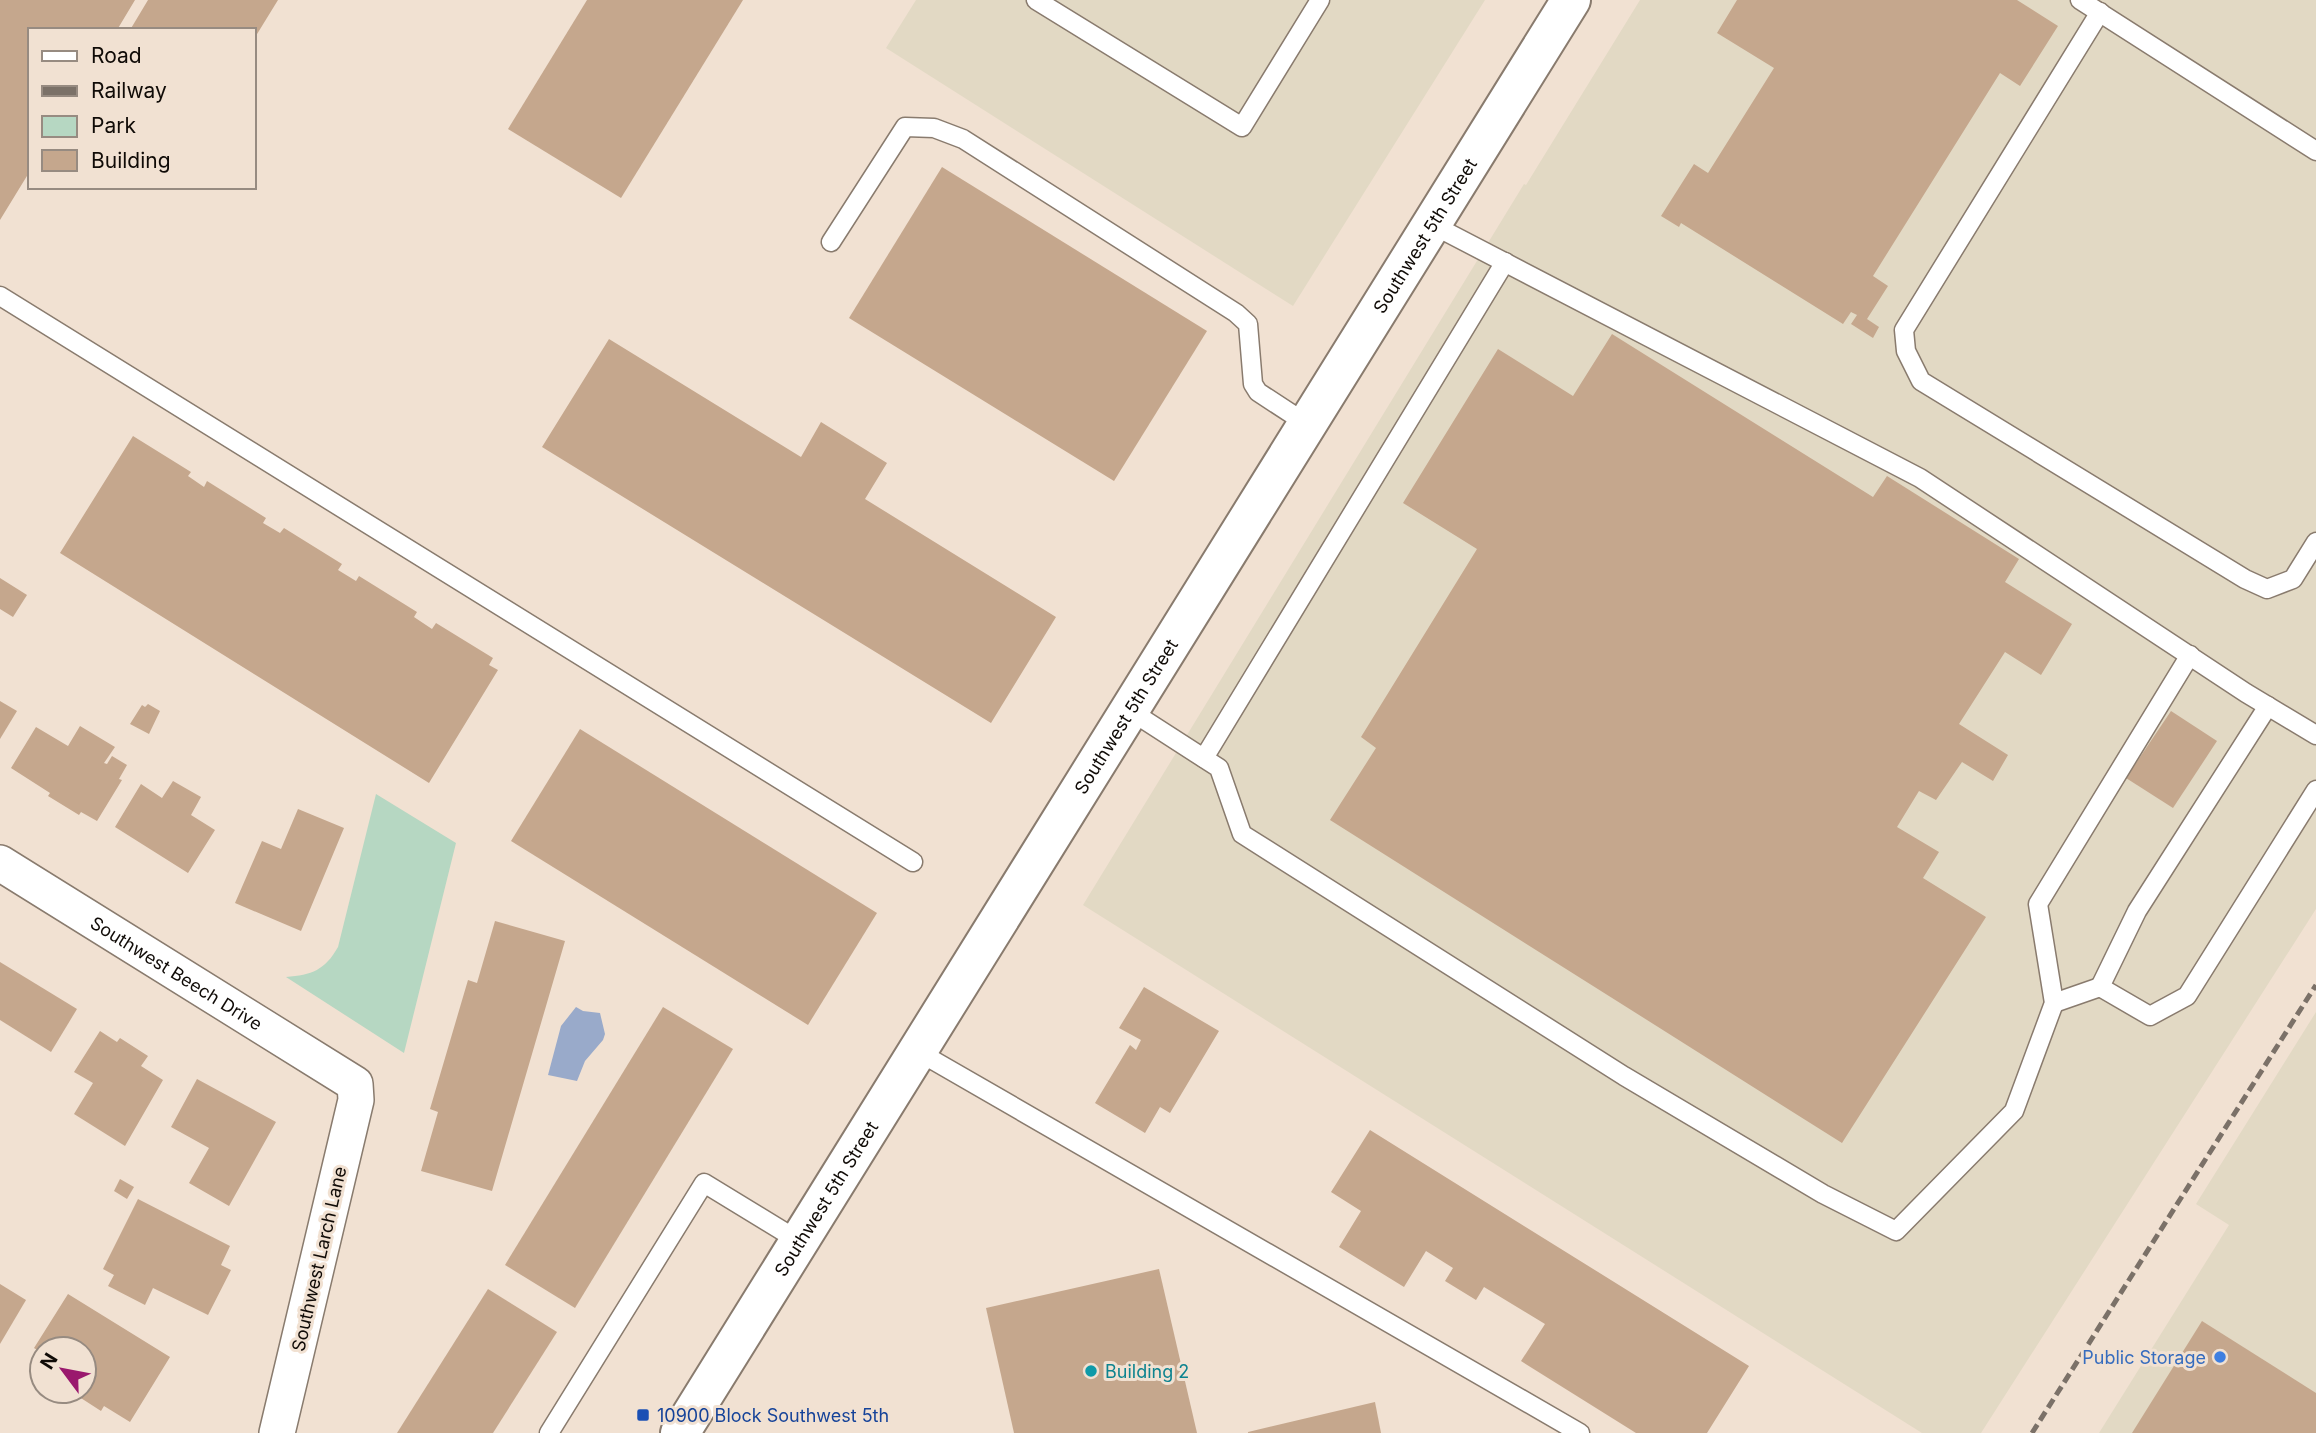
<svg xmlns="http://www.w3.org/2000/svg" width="2316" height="1433" font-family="Inter,sans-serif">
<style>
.industrial{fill:#e2d9c4}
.green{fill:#b6d7c2}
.water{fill:#99aaca}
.building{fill:#c5a78d}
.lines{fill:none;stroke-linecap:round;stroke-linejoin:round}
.lane-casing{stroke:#897b6e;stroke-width:21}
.street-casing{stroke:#897b6e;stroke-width:38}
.secondary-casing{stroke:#897b6e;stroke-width:42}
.lane{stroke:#fff;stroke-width:18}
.street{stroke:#fff;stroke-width:35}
.secondary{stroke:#fff;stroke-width:38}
.rail{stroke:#7b7168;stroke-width:5;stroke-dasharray:10 5;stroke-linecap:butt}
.shop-dot{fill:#3f7fe0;stroke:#f1e1d2;stroke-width:2.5}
.culture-dot{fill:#0f9aa8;stroke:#f1e1d2;stroke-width:2.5}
.transit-dot{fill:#1a4fb4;stroke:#f1e1d2;stroke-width:2.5}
.labels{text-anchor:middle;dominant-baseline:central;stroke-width:6;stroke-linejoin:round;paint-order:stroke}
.street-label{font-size:18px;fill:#100b07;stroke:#f1e1d2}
.shop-label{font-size:18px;fill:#366cbe;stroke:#f1e1d2;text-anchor:end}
.culture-label{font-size:18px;fill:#0d838f;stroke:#f1e1d2;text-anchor:start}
.transit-label{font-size:18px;fill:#164399;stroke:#f1e1d2;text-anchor:start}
</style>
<rect width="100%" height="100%" fill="#f1e1d2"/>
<g class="industrial">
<polygon points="916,0 1485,0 1293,306 886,48"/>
<polygon points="1640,0 2316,0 2316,909 1981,1433 1922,1433 1083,905 1524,184 1526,185"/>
<polygon points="2316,1012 2316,1433 2099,1433 2229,1225 2196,1204"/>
</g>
<path class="green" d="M376,794L456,843L404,1053L286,977C312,975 325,970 338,947Z"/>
<polygon class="water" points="576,1007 583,1011 600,1013 605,1034 603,1040 585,1061 577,1081 548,1075 561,1026"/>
<g class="building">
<polygon points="0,0 135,0 117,30 30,30 30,171 0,220"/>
<polygon points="148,0 278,0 254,39 254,30 130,30"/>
<polygon points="587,0 743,0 621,198 508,129"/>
<polygon points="1737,0 2017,0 2058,26 2020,86 2000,73 1873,276 1888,286 1867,319 1879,327 1873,338 1851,324 1857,315 1851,312 1843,324 1681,223 1679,227 1661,216 1694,164 1708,173 1774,68 1717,33"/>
<polygon points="942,167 1207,331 1114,481 849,318"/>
<polygon points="1612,334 1873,497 1887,476 2019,559 2005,582 2072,624 2041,675 2005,652 1959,724 2008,755 1993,781 1962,762 1936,800 1919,791 1897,827 1939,852 1923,878 1986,917 1842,1143 1330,820 1376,748 1361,737 1477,549 1403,503 1498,349 1573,396"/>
<polygon points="609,339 801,457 821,422 887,463 865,499 1056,617 991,723 542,447"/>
<polygon points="133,436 191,472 188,476 204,487 207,481 266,518 263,523 280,533 284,528 342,564 338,570 356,581 359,576 417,612 414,617 432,629 436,623 493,658 489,665 498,670 429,783 60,553"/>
<polygon points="0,578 27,595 13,617 0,609"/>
<polygon points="0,701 17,711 0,739"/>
<polygon points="148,704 160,711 149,734 130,724 142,705 145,707"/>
<polygon points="2171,711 2217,741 2173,808 2126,778"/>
<polygon points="80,726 115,747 104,763 107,764 112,756 127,765 119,779 122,780 97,821 81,812 79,815 48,796 50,793 11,768 36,727 68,746"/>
<polygon points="580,729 877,913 808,1025 511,841"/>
<polygon points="173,781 201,797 191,815 215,830 188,873 115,827 141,784 162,798"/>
<polygon points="298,809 344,828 301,931 235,903 262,841 281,849"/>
<polygon points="495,921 565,941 492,1191 421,1171 438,1112 430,1109 468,980 477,983"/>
<polygon points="0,962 77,1009 51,1052 0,1020"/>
<polygon points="1144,987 1219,1031 1170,1113 1160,1107 1145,1133 1095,1103 1130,1045 1136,1050 1141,1040 1119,1028"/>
<polygon points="663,1007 733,1049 575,1308 505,1265"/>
<polygon points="100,1031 117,1042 120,1038 148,1056 141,1066 163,1080 125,1146 74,1114 93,1083 74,1072"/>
<polygon points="197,1079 276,1122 229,1206 189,1183 209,1148 171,1127"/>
<polygon points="1370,1130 1749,1366 1707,1433 1636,1433 1521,1361 1545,1324 1484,1287 1476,1300 1445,1281 1453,1268 1426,1251 1404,1287 1339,1247 1361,1211 1331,1192"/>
<polygon points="120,1179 134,1187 127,1199 114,1191"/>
<polygon points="138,1199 230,1246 221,1265 231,1270 208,1315 153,1288 145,1305 108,1286 114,1275 103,1269"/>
<polygon points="1159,1269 1197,1433 1014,1433 986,1308"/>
<polygon points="0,1284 26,1300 0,1344"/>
<polygon points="488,1289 557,1332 493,1433 397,1433"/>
<polygon points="68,1294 170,1357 130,1422 104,1406 101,1411 70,1391 84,1391 84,1349 42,1349 42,1353 34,1348"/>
<polygon points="2202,1321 2316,1393 2316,1433 2132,1433"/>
<polygon points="1375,1402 1381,1433 1248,1433 1248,1432"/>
</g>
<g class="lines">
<g class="lane-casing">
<g id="lane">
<polyline points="1036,0 1242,127 1320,0"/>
<polyline points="2080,0 2316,151"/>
<polyline points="2100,12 1904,330 1906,351 1921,381 2245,579 2267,589 2293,579 2316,542"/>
<polyline points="1431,224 1920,478 2246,693 2316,735"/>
<polyline points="831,242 905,127 934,128 963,139 1236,313 1248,324 1253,384 1258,392 1307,424"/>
<polyline points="0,296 913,862"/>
<polyline points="1129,710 1219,768 1242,834 1624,1076 1823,1194 1896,1231 2014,1111 2054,1003 2038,904 2190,655"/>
<polyline points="1204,758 1505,262"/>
<polyline points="2100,987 2137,911 2268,706"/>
<polyline points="2054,1003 2100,987 2150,1016 2187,996 2316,790"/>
<polyline points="917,1051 1580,1433"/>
<polyline points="549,1433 704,1183 799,1241"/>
</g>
</g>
<g class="street-casing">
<g id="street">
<path id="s1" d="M0,863L355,1084L356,1100L277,1433"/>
</g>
</g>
<g class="secondary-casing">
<g id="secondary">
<path id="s2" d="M680,1433L1571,0"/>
</g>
</g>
<use href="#lane" class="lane"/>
<use href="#street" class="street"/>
<use href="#secondary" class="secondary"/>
<polyline class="rail" points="2032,1433 2316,985"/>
</g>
<circle class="shop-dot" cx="2220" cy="1357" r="7"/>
<circle class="culture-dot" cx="1091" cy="1371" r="7"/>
<rect class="transit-dot" x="636" y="1408" width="14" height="14" rx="3.5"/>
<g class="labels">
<g class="street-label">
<text stroke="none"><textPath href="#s2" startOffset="1410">Southwest 5th Street</textPath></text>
<text stroke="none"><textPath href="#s2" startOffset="844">Southwest 5th Street</textPath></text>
<text stroke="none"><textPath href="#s1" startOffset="208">Southwest Beech Drive</textPath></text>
<text stroke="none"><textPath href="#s2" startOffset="276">Southwest 5th Street</textPath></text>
<text transform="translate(319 1259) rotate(-77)">Southwest Larch Lane</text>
</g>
<g class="shop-label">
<text x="2206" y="1357">Public Storage</text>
</g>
<g class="culture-label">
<text x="1105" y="1371">Building 2</text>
</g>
<g class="transit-label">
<text x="657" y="1415">10900 Block Southwest 5th</text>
</g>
</g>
<rect x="28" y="28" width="228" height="161" fill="#f1e1d2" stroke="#978b81" stroke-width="2"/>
<rect x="42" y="51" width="35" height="10" fill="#ffffff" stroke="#978b81" stroke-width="2"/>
<text x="91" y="63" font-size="21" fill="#100b07">Road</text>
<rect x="42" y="86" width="35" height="10" fill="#7b7168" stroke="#978b81" stroke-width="2"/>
<text x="91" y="98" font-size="21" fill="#100b07">Railway</text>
<rect x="42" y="116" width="35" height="21" fill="#b6d7c2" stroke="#978b81" stroke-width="2"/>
<text x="91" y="133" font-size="21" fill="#100b07">Park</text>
<rect x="42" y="150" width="35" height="21" fill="#c5a78d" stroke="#978b81" stroke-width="2"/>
<text x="91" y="168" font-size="21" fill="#100b07">Building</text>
<g transform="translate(63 1370) rotate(302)"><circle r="33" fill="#f1e1d2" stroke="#978b81" stroke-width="2"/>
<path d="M0-5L12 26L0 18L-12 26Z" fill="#9a186d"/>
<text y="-10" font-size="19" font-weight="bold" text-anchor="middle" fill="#100b07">N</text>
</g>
</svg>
